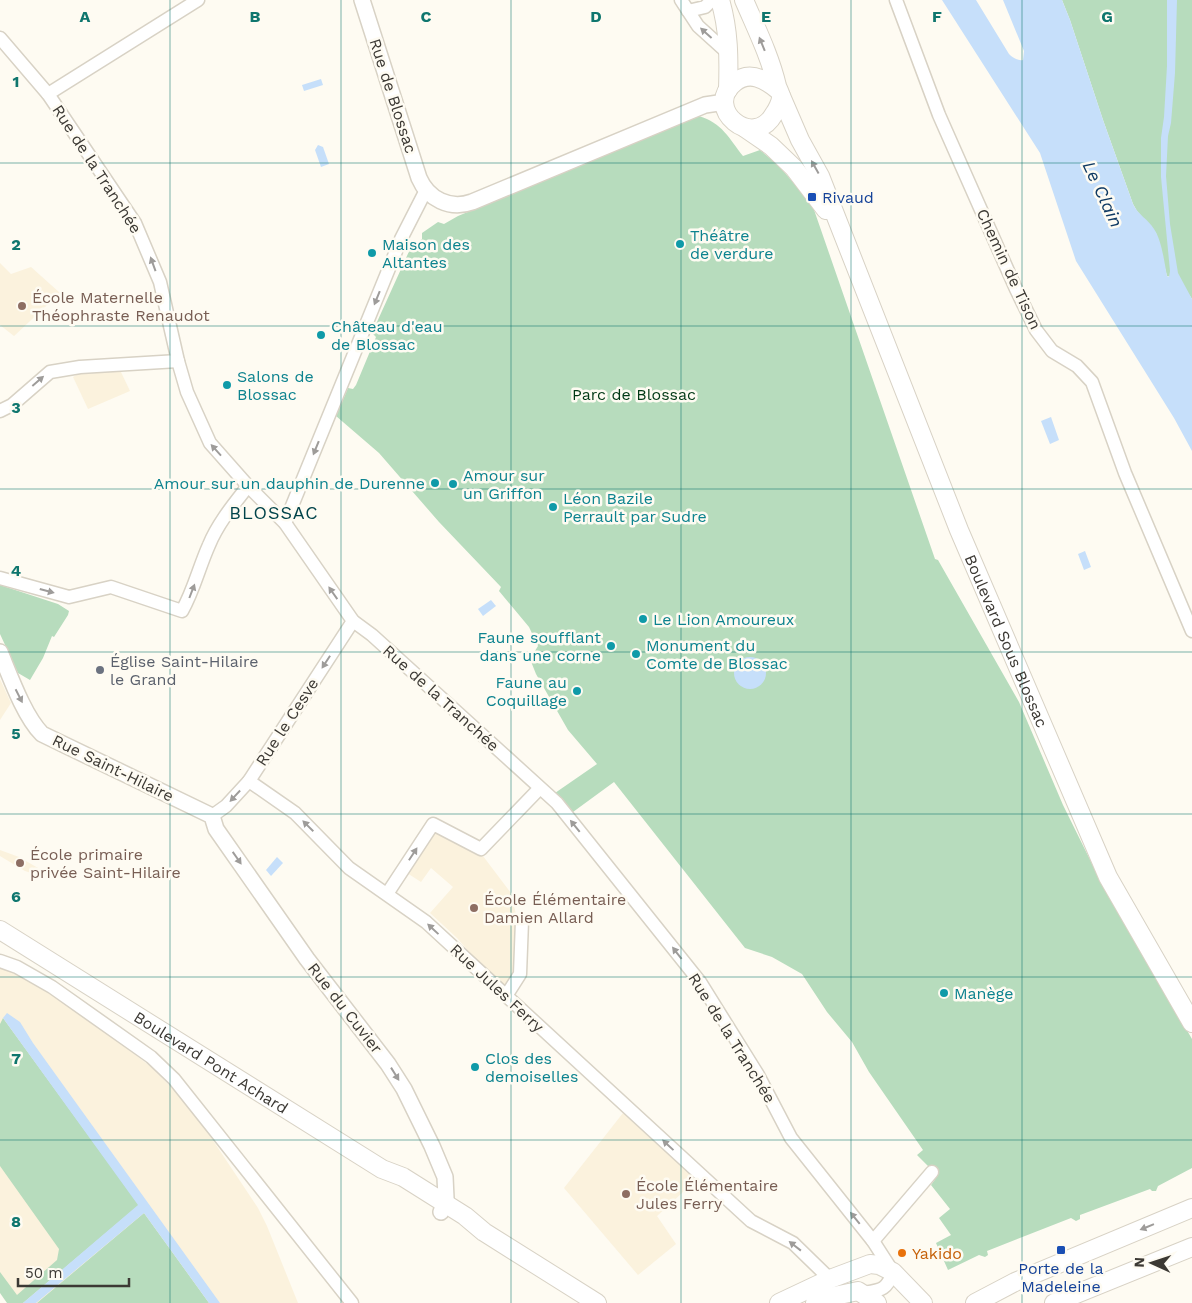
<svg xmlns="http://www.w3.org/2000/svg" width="1192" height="1303" font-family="'Work Sans',sans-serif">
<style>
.built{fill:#fbf2dd}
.green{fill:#b7dcbd}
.water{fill:#c6dffa}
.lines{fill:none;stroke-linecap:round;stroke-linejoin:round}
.minor-casing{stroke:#d8d2c5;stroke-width:15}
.tertiary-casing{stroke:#d8d2c5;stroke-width:18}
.secondary-casing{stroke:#d8d2c5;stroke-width:20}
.minor{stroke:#fff;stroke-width:12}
.tertiary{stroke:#fff;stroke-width:15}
.secondary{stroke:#fff;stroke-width:18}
.oneway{fill:#9e9c9a}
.grid{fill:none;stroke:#0f766e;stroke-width:1;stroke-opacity:0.55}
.transit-dot{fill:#1a4fb4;stroke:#fefbf2;stroke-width:2}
.culture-dot{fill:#0f9aa8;stroke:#fefbf2;stroke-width:2}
.education-dot{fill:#8d6e63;stroke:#fefbf2;stroke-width:2}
.worship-dot{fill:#6b7280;stroke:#fefbf2;stroke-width:2}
.food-dot{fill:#e8710a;stroke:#fefbf2;stroke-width:2}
.labels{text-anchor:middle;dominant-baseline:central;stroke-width:5;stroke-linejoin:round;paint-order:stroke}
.street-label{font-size:16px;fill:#3c3934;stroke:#fefbf2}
.transit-label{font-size:16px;fill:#164399;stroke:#fefbf2;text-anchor:start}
.culture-label{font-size:16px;fill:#0d838f;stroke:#fefbf2;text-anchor:start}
.education-label{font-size:16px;fill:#785e54;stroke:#fefbf2;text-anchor:start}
.park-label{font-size:16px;fill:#003915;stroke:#fefbf2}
.worship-label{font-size:16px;fill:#5b616d;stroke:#fefbf2;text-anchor:start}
.food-label{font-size:16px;fill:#c56008;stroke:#fefbf2;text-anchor:start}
.water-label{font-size:18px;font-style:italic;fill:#0f3a63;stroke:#fefbf2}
.neighbourhood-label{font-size:18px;letter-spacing:1px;fill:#00434a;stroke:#fefbf2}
.grid-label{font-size:16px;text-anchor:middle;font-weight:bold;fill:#0f766e;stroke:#fefbf2;stroke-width:5;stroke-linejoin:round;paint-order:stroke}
</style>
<rect width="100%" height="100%" fill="#fefbf2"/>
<g class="built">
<polygon points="0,263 11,274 31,267 60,293 14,336 0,325"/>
<polygon points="120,370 130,391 88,409 73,377 84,371"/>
<polygon points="0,679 11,703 0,720"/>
<polygon points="440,833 483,856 511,893 516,914 517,931 515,973 505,986 482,967 457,938 430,913 453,887 431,868 421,882 407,873 433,834"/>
<polygon points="0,850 19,857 38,868 34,874 25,871 0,856"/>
<polygon points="0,967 31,981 91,1021 150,1066 190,1106 258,1208 267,1226 298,1303 15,1303 0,1284"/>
<polygon points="623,1113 694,1178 682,1193 657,1216 676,1244 638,1275 564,1188"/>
</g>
<g class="green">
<polygon points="1062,0 1192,0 1192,299 1179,279 1167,276 1156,233 1137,211 1133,204 1103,120 1070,20"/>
<path d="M699,116C722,123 729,138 743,156L760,150L778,165L812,204L935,559L938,560L1019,702L1063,805L1102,884L1192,1039V1168L1158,1186L1156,1191H1152L1150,1189L1080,1215V1219L1076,1221L1071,1218L987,1251L988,1255L985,1257L979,1255L948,1270L936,1243L951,1235L939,1218L950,1209L931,1185L936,1178L928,1166L917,1155L923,1150L869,1072L852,1042L827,1012L802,974L772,957L745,948L614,782L573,812L555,793L597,764L568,730L536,674L530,659L538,646L529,627L499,591L501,587L439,522L379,453L336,416L348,388L353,389L356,385L376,337L372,333L411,247L422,239V233L438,222L444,224L458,216Z"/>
<polygon points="0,585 58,604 69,611 68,615 54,637 52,636 43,658 30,680 18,673 0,634"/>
<polygon points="3,1018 139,1205 23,1303 7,1303 0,1293 0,1272 17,1295 57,1260 59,1249 0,1166 0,1024"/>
<polygon points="144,1213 209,1303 37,1303"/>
</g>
<g class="water">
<path d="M942,0H976L1009,54C1013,58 1018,61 1023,60L1024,51L1003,0H1062L1070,20L1103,120L1133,204C1138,215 1148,219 1154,229C1162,241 1164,261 1167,276L1169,277L1170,271L1161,177V138L1164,117L1167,66V0H1177L1175,73L1171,123L1168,136L1166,176L1170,224L1178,273L1192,299V451L1174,418L1076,261L1040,153Z"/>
<polygon points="321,79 323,85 304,91 302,85"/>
<polygon points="318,145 323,147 329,164 321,167 315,150"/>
<polygon points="1051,417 1059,440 1050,444 1041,421"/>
<polygon points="1085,551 1091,567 1084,570 1078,554"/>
<polygon points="491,600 496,606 483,616 478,609"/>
<circle cx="750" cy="673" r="16"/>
<polygon points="277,857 283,863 271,876 266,870"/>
<polygon points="7,1013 20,1022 33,1043 220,1303 209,1303 144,1213 36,1303 23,1303 138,1205 3,1018"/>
</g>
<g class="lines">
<g class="minor-casing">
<g id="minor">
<polyline points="681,0 698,26 729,54"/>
<polyline points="896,0 939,115 1016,289 1036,330 1052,351 1077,366 1092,382 1125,473 1192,631"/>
<polyline points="688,11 705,7 712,0"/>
<path d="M0,38L48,94L135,223L160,282L178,361L187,392L210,443L248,486L285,523L353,621L372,635L557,803L700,982L758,1075L791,1138L873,1241L893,1272C887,1290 881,1290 863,1293"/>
<polyline points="48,94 198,0"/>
<polyline points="0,411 12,405 50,372 80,367 178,361"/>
<polyline points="285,523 401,239 426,190"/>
<path d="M0,578L69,597L111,587L182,611C194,590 199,567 209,545C218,523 234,504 248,486"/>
<polyline points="249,781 295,813 349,868 426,922 751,1221 793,1243 830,1279"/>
<polyline points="212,816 226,806 249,781 353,621"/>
<polyline points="387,894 433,824 481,849 539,789"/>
<polyline points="0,961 17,967 52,987 151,1057 174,1079 352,1303"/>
<polyline points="506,996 520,974 522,921"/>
<polyline points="873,1241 932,1172"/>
</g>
</g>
<g class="tertiary-casing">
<g id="tertiary">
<path d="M362,0L419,178C428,199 450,210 472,202L705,105L725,102"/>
<path d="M0,652C10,676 24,716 42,734L212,816L216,829L307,959L388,1064L404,1089L432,1146L445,1177L446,1198L441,1212"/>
</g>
</g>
<g class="secondary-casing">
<g id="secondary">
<path d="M720,0C729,30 729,59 728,90"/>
<path d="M744,0C756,28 770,56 777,86C778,89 781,94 781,97C781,102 777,110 774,114C753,151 703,108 734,83C749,70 765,79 778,90"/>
<path id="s1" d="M781,96L800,140L820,176L959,530L1108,877L1192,1023"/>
<polyline points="745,128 771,146 794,168 826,210"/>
<path id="s2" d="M0,930L382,1169L403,1177L465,1216L484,1232L597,1303"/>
<polyline points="779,1303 830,1279 870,1264 879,1265 893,1272 923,1303"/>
<polyline points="815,1303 825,1298 858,1291 877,1303"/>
<polyline points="975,1303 1015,1282 1192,1208"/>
<polyline points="1054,1303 1192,1247"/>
</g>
</g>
<use href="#minor" class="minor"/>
<use href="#tertiary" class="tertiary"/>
<use href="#secondary" class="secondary"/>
</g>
<defs><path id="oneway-solid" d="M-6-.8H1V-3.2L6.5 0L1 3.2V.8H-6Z" transform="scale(1.25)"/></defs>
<g class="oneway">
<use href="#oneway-solid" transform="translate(706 33) rotate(-138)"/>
<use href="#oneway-solid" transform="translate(762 44) rotate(-112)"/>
<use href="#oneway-solid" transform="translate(815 167) rotate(-119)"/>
<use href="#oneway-solid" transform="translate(153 264) rotate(-110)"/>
<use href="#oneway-solid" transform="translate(377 298) rotate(112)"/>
<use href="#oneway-solid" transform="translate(38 381) rotate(-41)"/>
<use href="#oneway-solid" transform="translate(316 448) rotate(112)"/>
<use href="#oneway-solid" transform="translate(216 450) rotate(-132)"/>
<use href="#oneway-solid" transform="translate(47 591) rotate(15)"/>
<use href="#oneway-solid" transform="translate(192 591) rotate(-69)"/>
<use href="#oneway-solid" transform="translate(333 593) rotate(-125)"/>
<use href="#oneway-solid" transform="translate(326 662) rotate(123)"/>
<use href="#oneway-solid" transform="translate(19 696) rotate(63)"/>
<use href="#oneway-solid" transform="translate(235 796) rotate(133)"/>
<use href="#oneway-solid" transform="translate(308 826) rotate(-135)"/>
<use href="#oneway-solid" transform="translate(575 826) rotate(-129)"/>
<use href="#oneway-solid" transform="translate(413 854) rotate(-57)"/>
<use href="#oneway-solid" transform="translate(237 858) rotate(55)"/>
<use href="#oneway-solid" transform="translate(433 929) rotate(-137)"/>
<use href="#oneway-solid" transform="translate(677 953) rotate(-128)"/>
<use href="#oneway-solid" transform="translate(395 1074) rotate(58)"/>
<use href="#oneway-solid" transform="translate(668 1145) rotate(-137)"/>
<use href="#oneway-solid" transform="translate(855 1218) rotate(-129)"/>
<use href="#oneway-solid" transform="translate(1147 1227) rotate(158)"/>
<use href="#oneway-solid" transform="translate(795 1246) rotate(-142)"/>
</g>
<path class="grid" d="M170,0V1303M341,0V1303M511,0V1303M681,0V1303M851,0V1303M1022,0V1303M0,163H1192M0,326H1192M0,489H1192M0,652H1192M0,814H1192M0,977H1192M0,1140H1192"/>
<g class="transit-dot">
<rect x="807" y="192" width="10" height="10" rx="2.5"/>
<rect x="1056" y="1245" width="10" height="10" rx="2.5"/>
</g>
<g class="culture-dot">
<circle cx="680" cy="244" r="5"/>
<circle cx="372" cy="253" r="5"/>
<circle cx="321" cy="335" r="5"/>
<circle cx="227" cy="385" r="5"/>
<circle cx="435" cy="483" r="5"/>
<circle cx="453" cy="484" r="5"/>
<circle cx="553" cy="507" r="5"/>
<circle cx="643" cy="619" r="5"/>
<circle cx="611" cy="646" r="5"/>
<circle cx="636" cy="654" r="5"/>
<circle cx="577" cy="691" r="5"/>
<circle cx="944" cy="993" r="5"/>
<circle cx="475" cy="1067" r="5"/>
</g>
<g class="education-dot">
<circle cx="22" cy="306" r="5"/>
<circle cx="20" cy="863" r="5"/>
<circle cx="474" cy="908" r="5"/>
<circle cx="626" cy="1194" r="5"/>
</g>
<circle class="worship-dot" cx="100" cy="670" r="5"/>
<circle class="food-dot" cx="902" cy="1253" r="5"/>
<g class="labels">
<g class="street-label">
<text transform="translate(393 96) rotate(72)">Rue de Blossac</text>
<text transform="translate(97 169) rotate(57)">Rue de la Tranchée</text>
<text transform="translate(1009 269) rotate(65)">Chemin de Tison</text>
<text stroke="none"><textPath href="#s1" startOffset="590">Boulevard Sous Blossac</textPath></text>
<text transform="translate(441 698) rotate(42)">Rue de la Tranchée</text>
<text transform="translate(287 722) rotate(-57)">Rue le Cesve</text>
<text transform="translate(113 768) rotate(26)">Rue Saint-Hilaire</text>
<text transform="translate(497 988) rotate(43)">Rue Jules Ferry</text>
<text transform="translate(345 1008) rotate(52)">Rue du Cuvier</text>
<text transform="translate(732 1038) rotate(58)">Rue de la Tranchée</text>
<text stroke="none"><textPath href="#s2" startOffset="249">Boulevard Pont Achard</textPath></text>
</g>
<g class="transit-label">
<text x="822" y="197">Rivaud</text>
<text x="1061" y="1268" text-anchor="middle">Porte de la<tspan x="1061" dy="18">Madeleine</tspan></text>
</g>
<g class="culture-label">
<text x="690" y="235">Théâtre<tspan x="690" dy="18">de verdure</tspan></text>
<text x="382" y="244">Maison des<tspan x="382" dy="18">Altantes</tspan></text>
<text x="331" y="326">Château d'eau<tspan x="331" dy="18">de Blossac</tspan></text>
<text x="237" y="376">Salons de<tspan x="237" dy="18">Blossac</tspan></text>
<text x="463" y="475">Amour sur<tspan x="463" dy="18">un Griffon</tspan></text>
<text x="425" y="483" text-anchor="end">Amour sur un dauphin de Durenne</text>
<text x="563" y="498">Léon Bazile<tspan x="563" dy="18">Perrault par Sudre</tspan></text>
<text x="653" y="619">Le Lion Amoureux</text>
<text x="601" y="637" text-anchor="end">Faune soufflant<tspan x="601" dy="18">dans une corne</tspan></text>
<text x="646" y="645">Monument du<tspan x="646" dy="18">Comte de Blossac</tspan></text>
<text x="567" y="682" text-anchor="end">Faune au<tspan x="567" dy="18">Coquillage</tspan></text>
<text x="954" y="993">Manège</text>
<text x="485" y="1058">Clos des<tspan x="485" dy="18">demoiselles</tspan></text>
</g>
<g class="education-label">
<text x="32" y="297">École Maternelle<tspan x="32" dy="18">Théophraste Renaudot</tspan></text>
<text x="30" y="854">École primaire<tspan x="30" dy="18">privée Saint-Hilaire</tspan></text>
<text x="484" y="899">École Élémentaire<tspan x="484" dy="18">Damien Allard</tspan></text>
<text x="636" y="1185">École Élémentaire<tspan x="636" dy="18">Jules Ferry</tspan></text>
</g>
<g class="park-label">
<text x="634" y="394">Parc de Blossac</text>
</g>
<g class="worship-label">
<text x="110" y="661">Église Saint-Hilaire<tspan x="110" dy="18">le Grand</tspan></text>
</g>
<g class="food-label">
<text x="912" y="1253">Yakido</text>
</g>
<g class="water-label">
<text transform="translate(1103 194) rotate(65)">Le Clain</text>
</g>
<g class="neighbourhood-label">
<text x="274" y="512">BLOSSAC</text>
</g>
</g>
<g class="grid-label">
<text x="85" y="22">A</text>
<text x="255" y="22">B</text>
<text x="426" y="22">C</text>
<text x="596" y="22">D</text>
<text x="766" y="22">E</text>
<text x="937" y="22">F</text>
<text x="1107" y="22">G</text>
<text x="16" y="87">1</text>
<text x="16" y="250">2</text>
<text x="16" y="413">3</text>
<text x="16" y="576">4</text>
<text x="16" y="739">5</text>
<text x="16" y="902">6</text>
<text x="16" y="1064">7</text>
<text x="16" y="1227">8</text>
</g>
<g transform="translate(1152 1263) rotate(273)" stroke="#fefbf2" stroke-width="4" paint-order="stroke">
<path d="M0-4L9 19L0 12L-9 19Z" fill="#3c3934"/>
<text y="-8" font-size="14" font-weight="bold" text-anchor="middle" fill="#3c3934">N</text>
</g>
<path d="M18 1278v8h111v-8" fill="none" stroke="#3c3934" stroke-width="2.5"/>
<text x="25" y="1278" font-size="15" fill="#3c3934" stroke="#fefbf2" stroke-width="4" paint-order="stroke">50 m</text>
</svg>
